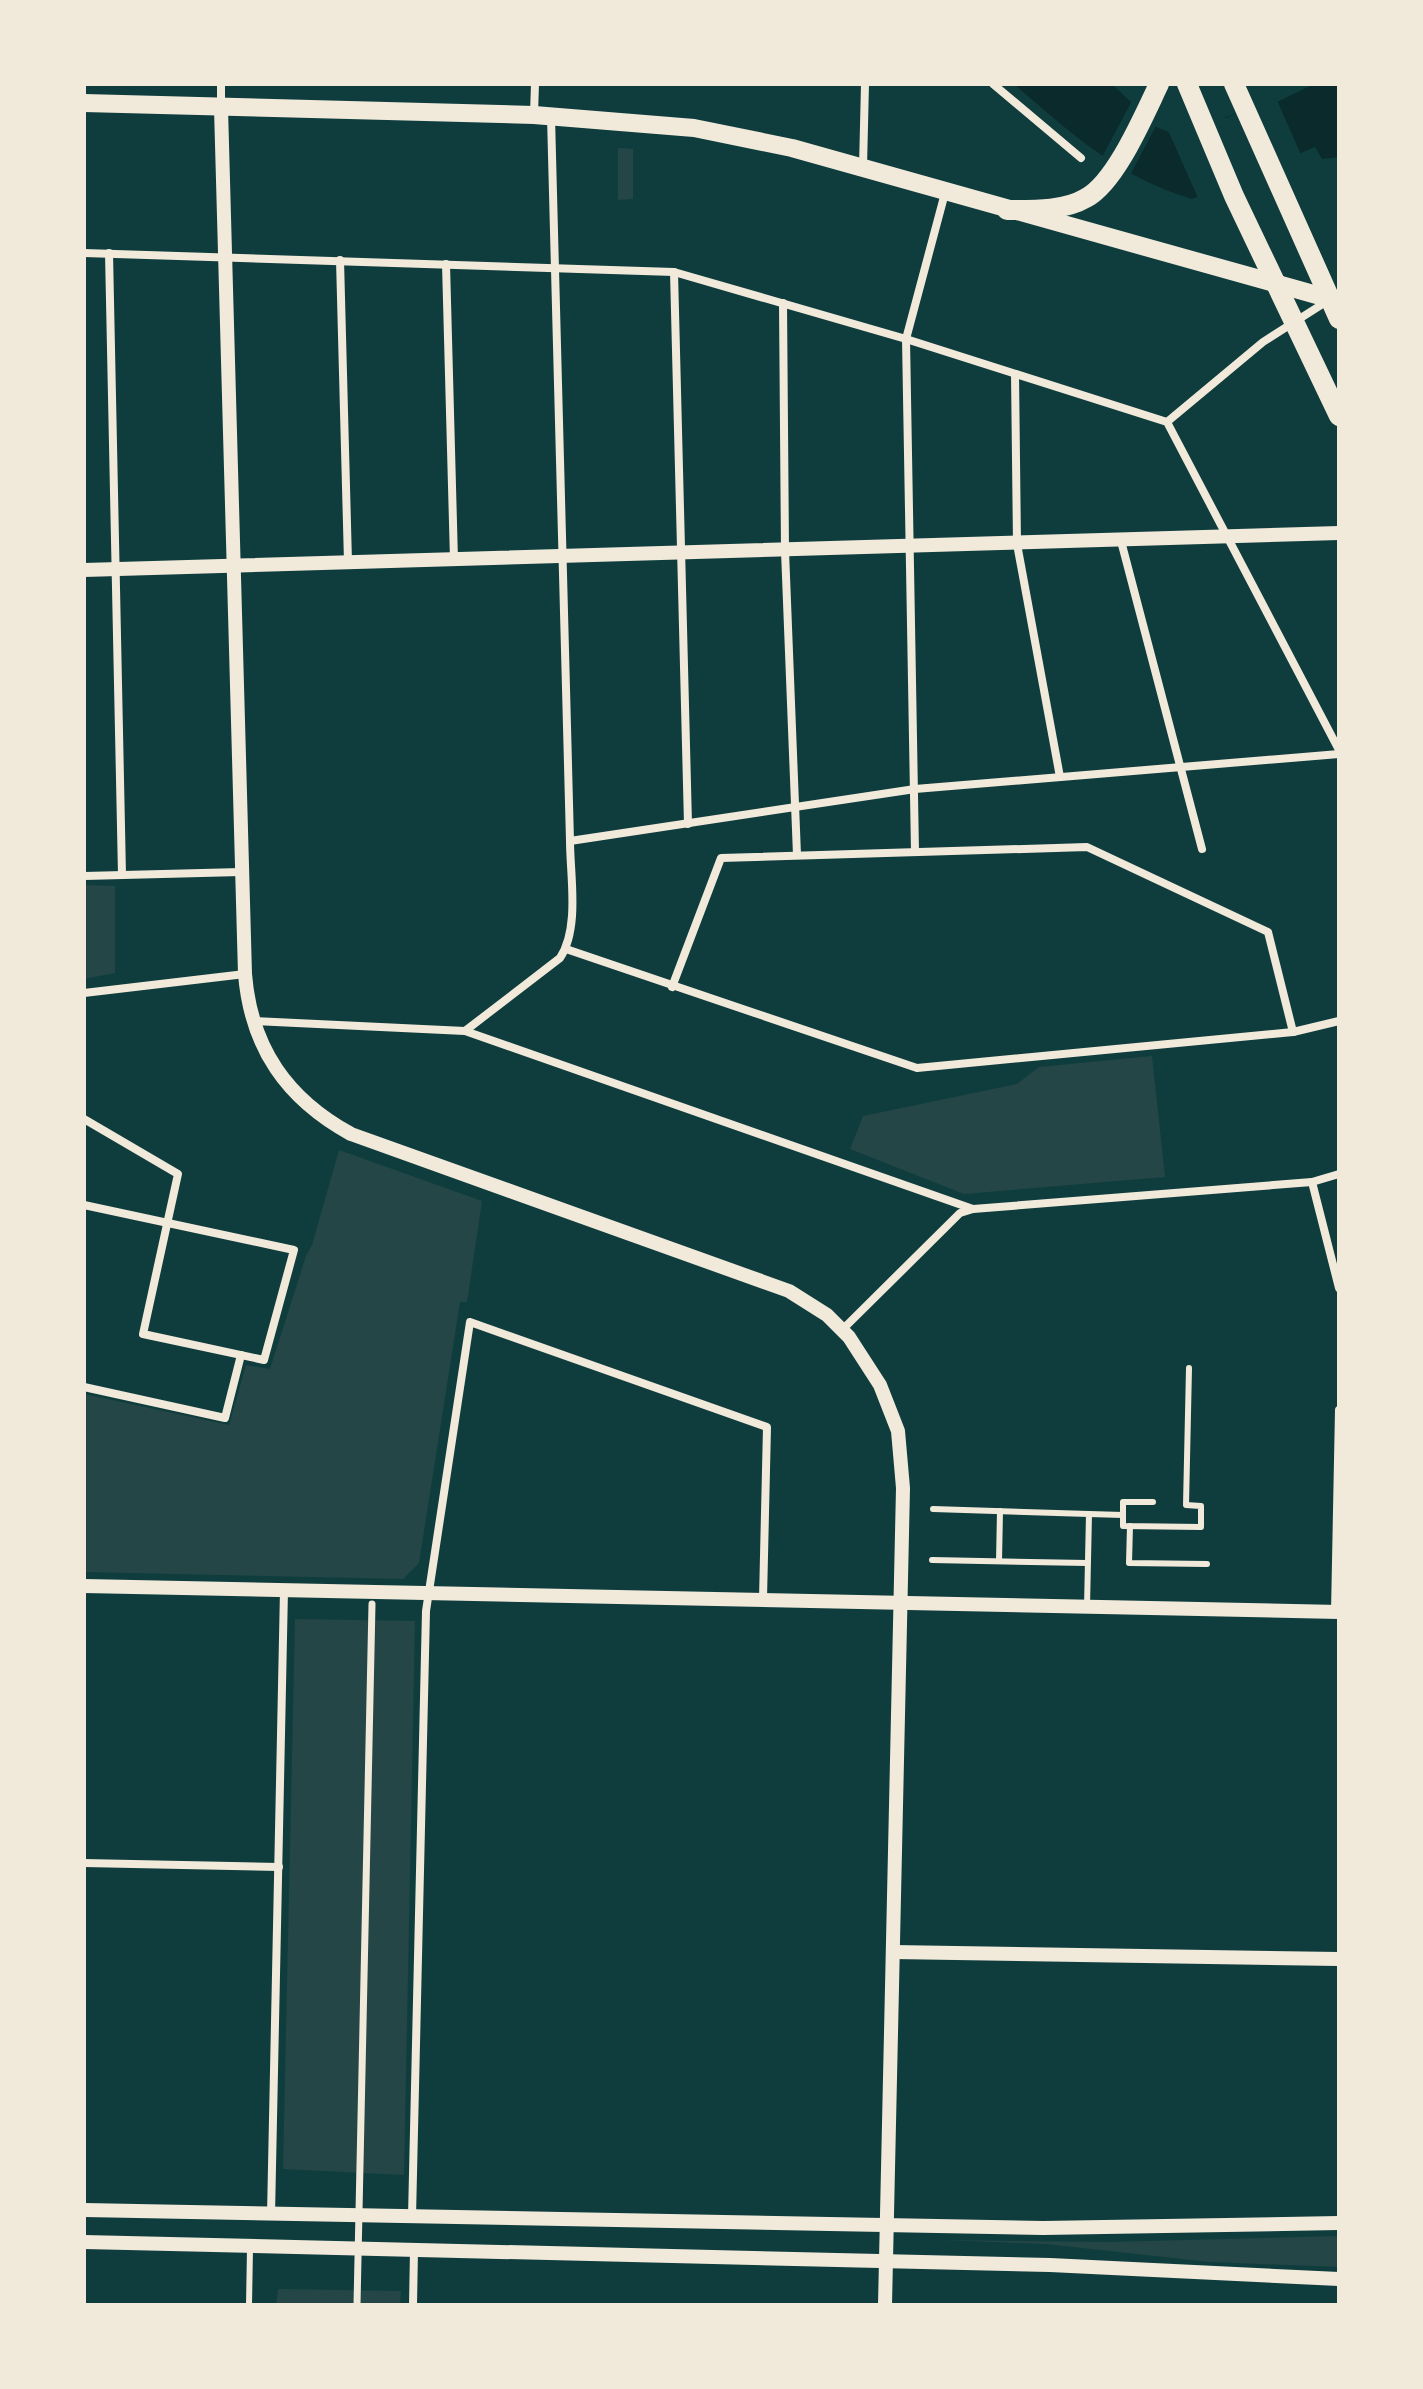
<svg xmlns="http://www.w3.org/2000/svg" width="1423" height="2389" font-family="Signika,sans-serif">
<style>
.green{fill:#244646}
.water{fill:#0a2a2b}
.pier{fill:#0f3d3e}
.lines{fill:none;stroke-linecap:round;stroke-linejoin:round}
.service{stroke:#f1e9da;stroke-width:6}
.pedestrian{stroke:#f1e9da;stroke-width:7}
.minor{stroke:#f1e9da;stroke-width:8}
.tertiary{stroke:#f1e9da;stroke-width:14}
.primary{stroke:#f1e9da;stroke-width:18}
.trunk{stroke:#f1e9da;stroke-width:20}
</style>
<rect width="100%" height="100%" fill="#0f3d3e"/>
<g class="green">
<polygon points="618,148 633,149 633,199 618,200"/>
<polygon points="84,885 115,886 115,973 84,979"/>
<polygon points="1152,1056 1165,1177 964,1194 850,1149 863,1116 1017,1084 1039,1067"/>
<polygon points="339,1150 482,1201 467,1302 460,1302 419,1563 403,1579 84,1572 84,1394 229,1425 246,1365 270,1369 306,1256 312,1245"/>
<polygon points="295,1619 415,1621 404,2175 283,2169"/>
<polygon points="1339,2236 1339,2267 1209,2262 1046,2244 941,2240 1110,2242"/>
<polygon points="278,2289 401,2291 400,2305 276,2305"/>
</g>
<path class="water" d="M1014,84H1112L1158,128L1172,133L1277,102L1314,84H1339V157L1322,159L1315,147L1192,199C1117,176 1072,134 1014,84Z"/>
<g class="pier">
<polygon points="1276,98 1302,157 1199,200 1166,126 1172,129 1223,114 1226,118"/>
<polygon points="1133,99 1158,122 1128,179 1100,161"/>
</g>
<g class="lines">
<g class="service">
<polyline points="933,1509 1089,1514 1087,1607"/>
<polyline points="1089,1514 1123,1515 1123,1502 1153,1502"/>
<polyline points="1123,1515 1123,1526 1201,1527 1201,1506 1186,1505 1189,1368"/>
<polyline points="1130,1526 1129,1563 1207,1564"/>
<polyline points="932,1560 1087,1563"/>
<polyline points="999,1561 1000,1511"/>
<polyline points="249,2305 250,2248"/>
</g>
<polyline class="pedestrian" points="357,2305 372,1604"/>
<g class="minor">
<polyline points="221,84 221,107"/>
<polyline points="993,84 1081,158"/>
<polyline points="534,114 535,84"/>
<polyline points="863,167 865,84"/>
<polyline points="84,253 674,272 906,339 1167,422 1339,750"/>
<polyline points="109,253 122,875"/>
<polyline points="340,260 348,562"/>
<polyline points="446,264 454,560"/>
<polyline points="674,272 688,824"/>
<polyline points="783,303 785,551 797,855"/>
<polyline points="1015,374 1017,544 1060,777"/>
<polyline points="1167,422 1263,342 1329,300"/>
<polyline points="1121,541 1202,849"/>
<polyline points="570,841 915,789 1339,754"/>
<polyline points="915,852 906,339 945,193"/>
<polyline points="84,876 241,872"/>
<polyline points="566,949 917,1068 1293,1032 1339,1021"/>
<polyline points="672,987 721,858 1087,847 1268,932 1293,1032"/>
<polyline points="84,993 245,974"/>
<path d="M252,1021L465,1031L560,958C580,928 570,875 570,841L551,117"/>
<polyline points="465,1031 973,1209"/>
<polyline points="84,1119 178,1174 143,1334 264,1360 294,1250 84,1205"/>
<polyline points="1339,1174 1312,1182 1339,1288"/>
<polyline points="842,1330 960,1213 973,1209 1312,1182"/>
<polyline points="84,1387 225,1418 241,1355"/>
<polyline points="1335,1612 1339,1410"/>
<polyline points="84,1863 279,1867"/>
<polyline points="271,2215 284,1590"/>
<polyline points="412,2217 426,1611 470,1322 767,1427 763,1599"/>
<polyline points="413,2305 414,2250"/>
</g>
<g class="tertiary">
<path d="M221,108L245,974C251,1048 287,1099 351,1134L789,1291L827,1315L849,1337L880,1385L898,1431L903,1488L885,2305"/>
<polyline points="84,570 1339,533"/>
<polyline points="84,1586 1339,1612"/>
<polyline points="893,1952 1339,1959"/>
<polyline points="84,2210 1043,2228 1339,2223"/>
<polyline points="84,2242 1050,2265 1339,2279"/>
</g>
<polyline class="primary" points="84,103 534,115 694,128 792,148 1331,299"/>
<g class="trunk">
<polyline points="1187,84 1234,196 1339,416"/>
<polyline points="1234,84 1339,319"/>
<path d="M1007,210C1033,210 1064,211 1086,198C1116,182 1144,115 1159,84"/>
</g>
</g>
<rect width="1423" height="2389" fill="none" stroke="#f1e9da" stroke-width="172"/>
</svg>
